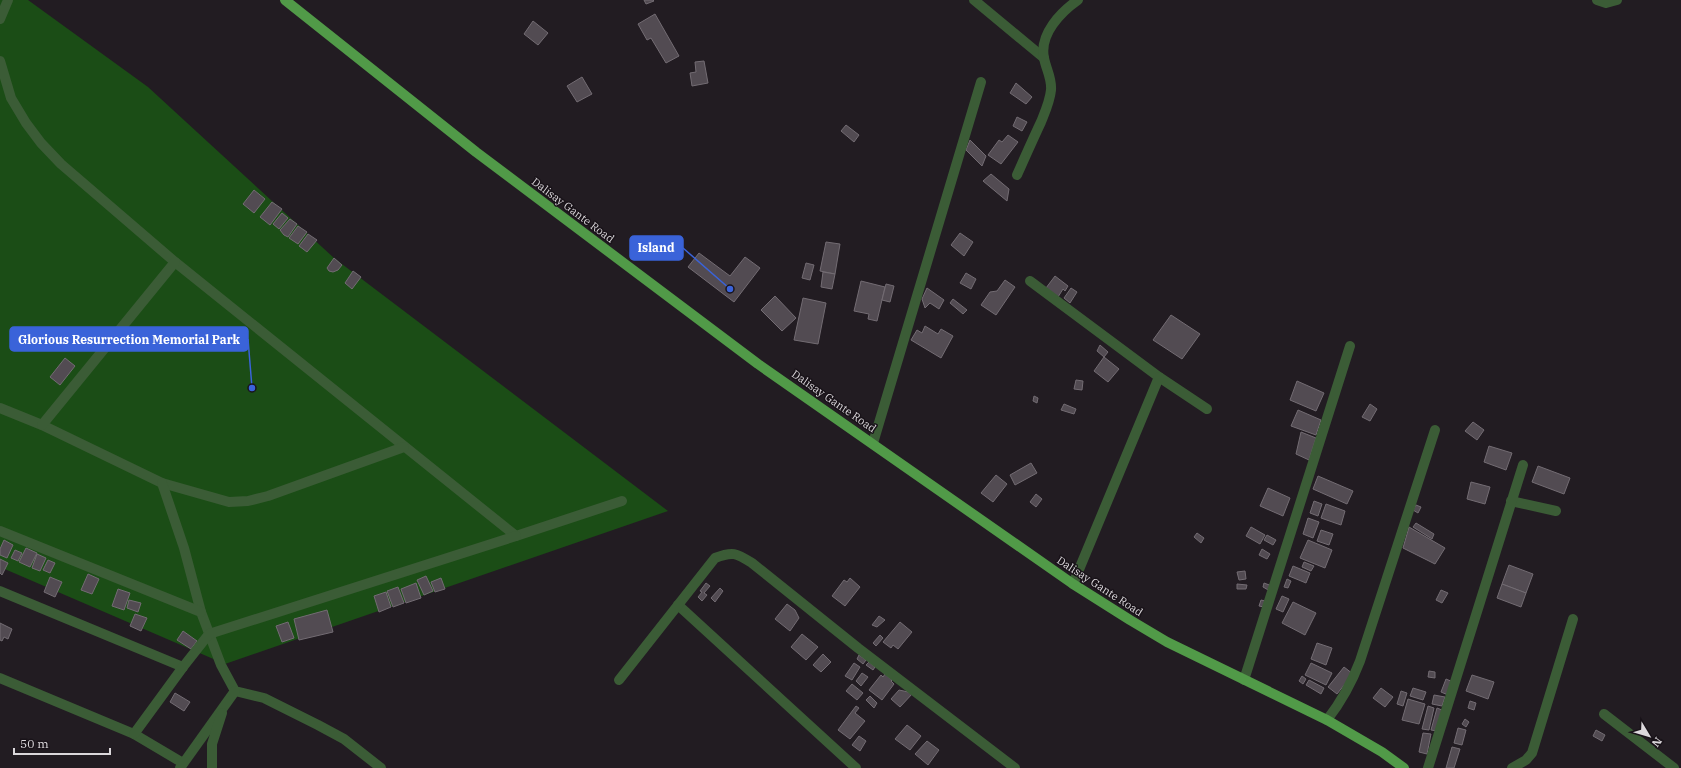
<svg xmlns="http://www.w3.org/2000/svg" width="1681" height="768" font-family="'IBM Plex Serif',serif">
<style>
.green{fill:#1b4d16}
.building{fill:#524b52;stroke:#736c73}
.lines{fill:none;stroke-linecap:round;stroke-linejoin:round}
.minor{stroke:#3b5c36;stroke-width:10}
.major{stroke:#519a48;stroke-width:10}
.labels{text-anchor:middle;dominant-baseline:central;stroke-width:3;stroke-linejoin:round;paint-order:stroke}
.street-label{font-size:11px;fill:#dcd8dc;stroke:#191319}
.leader{fill:none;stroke:#3a63d9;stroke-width:1.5}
.callout-dot{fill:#3a63d9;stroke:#191319;stroke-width:1.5}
.callout{fill:#3a63d9;stroke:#3a63d9;stroke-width:1.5}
.callout-label{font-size:12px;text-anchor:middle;font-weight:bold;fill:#fff}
</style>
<rect width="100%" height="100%" fill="#221c22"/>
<polygon class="green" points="0,0 28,0 148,87 334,258 668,511 225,664 0,567"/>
<g class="building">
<polygon points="644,0 653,0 654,1 646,4"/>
<polygon points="655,14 679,56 666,63 651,38 647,40 638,24"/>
<polygon points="533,21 548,33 538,45 524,34"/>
<polygon points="704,61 708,83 692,86 690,73 696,72 695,62"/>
<polygon points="582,77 592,94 577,102 567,86"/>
<polygon points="1016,83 1032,97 1026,104 1010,93"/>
<polygon points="1017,117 1027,122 1022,131 1013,126"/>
<polygon points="846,125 859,135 854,142 841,131"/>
<polygon points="1008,135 1018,142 1001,164 988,155 999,140 1002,142"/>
<polygon points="970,140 986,156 982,166 966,150"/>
<polygon points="991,174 1009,189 1007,201 983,181"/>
<polygon points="254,190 265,199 254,213 243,204"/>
<polygon points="272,202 282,209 270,225 260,217"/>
<polygon points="282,213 288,218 279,229 273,224"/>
<polygon points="290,219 297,224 288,237 284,235 280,230"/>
<polygon points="298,226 307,232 298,244 289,238"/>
<polygon points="960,233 973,242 964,256 951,245"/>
<polygon points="308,234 317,240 307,252 299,246"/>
<polygon points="826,242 840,244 835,274 820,271"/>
<polygon points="699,253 730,276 745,257 760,268 734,302 688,267"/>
<polygon points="334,258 342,265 338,270 333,272 329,271 327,268"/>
<polygon points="806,263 814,265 810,280 802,278"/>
<polygon points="353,271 361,277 352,289 345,283"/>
<polygon points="823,272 835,274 832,289 821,287"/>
<polygon points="966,273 976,279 971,289 960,283"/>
<polygon points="1055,276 1068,286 1065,291 1063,289 1058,297 1046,288"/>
<polygon points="1005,280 1015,287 996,315 981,305 990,292 997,291"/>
<polygon points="861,281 885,287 877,321 868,319 869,314 854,311"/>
<polygon points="886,284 894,286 890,302 882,300"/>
<polygon points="927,288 944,300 939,309 930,303 925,308 922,299"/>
<polygon points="1071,288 1077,292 1070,303 1064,298"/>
<polygon points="775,296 796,318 782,331 761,310"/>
<polygon points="803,298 826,303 818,344 794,340"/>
<polygon points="953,299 967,310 963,314 950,303"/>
<polygon points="1171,315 1200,334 1182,359 1153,340"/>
<polygon points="925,326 938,334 941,329 953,336 941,358 911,340 917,330 922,333"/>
<polygon points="1100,345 1108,352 1104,357 1097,351"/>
<polygon points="1104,357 1119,369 1108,382 1094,371"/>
<polygon points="65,358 75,366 60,385 50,377"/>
<polygon points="1076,380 1083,381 1082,390 1074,389"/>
<polygon points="1297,381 1324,393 1316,411 1290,400"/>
<polygon points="1034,396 1038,398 1037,403 1033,401"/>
<polygon points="1064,404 1076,409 1074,414 1061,410"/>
<polygon points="1370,404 1377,409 1370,421 1362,417"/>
<polygon points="1298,410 1321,420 1316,435 1291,426"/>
<polygon points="1473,422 1484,430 1477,440 1465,431"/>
<polygon points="1301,432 1316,438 1309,460 1296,454"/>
<polygon points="1489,446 1512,453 1506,470 1484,462"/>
<polygon points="1031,463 1037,473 1015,485 1010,475"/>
<polygon points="1538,466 1570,478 1564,494 1532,482"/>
<polygon points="996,475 1007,484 993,502 981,493"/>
<polygon points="1318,476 1353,491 1347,504 1313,489"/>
<polygon points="1471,482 1490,487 1485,504 1467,499"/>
<polygon points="1268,488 1290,498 1283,516 1260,506"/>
<polygon points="1036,494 1042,499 1036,507 1030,502"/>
<polygon points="1314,501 1322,504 1318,516 1310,513"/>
<polygon points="1326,504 1345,511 1341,525 1321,518"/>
<polygon points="1416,505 1421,507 1418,513 1413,510"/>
<polygon points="1308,518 1319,522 1313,538 1303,534"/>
<polygon points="1416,523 1434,534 1432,539 1413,527"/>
<polygon points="1251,527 1265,535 1260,544 1246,536"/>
<polygon points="1409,527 1445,548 1435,564 1403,548"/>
<polygon points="1321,530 1333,534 1329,545 1317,541"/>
<polygon points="1197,533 1204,538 1201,543 1194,537"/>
<polygon points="1267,535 1276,540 1273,545 1264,540"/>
<polygon points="4,540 13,545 7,558 0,555 0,549"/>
<polygon points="1308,540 1332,550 1325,568 1300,558"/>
<polygon points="26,548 37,553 30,567 19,562"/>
<polygon points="1262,549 1270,554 1267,559 1259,555"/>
<polygon points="15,550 22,553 18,561 11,558"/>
<polygon points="37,554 46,558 40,571 32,568"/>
<polygon points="0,559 8,563 2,575 0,573"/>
<polygon points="48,560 55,563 50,573 43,570"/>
<polygon points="1304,562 1314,566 1311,571 1302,567"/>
<polygon points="1509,565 1533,574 1526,593 1502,584"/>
<polygon points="1293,566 1310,573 1306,583 1289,576"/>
<polygon points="1245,571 1246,579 1239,580 1237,572"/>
<polygon points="88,574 99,579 92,594 81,590"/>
<polygon points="426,576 433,591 424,595 417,580"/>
<polygon points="50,577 62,582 55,597 44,592"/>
<polygon points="441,578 445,589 435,592 431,582"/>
<polygon points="850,578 860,587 845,606 832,596 844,580 847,582"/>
<polygon points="1287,579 1291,581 1288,588 1284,587"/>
<polygon points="416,583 421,598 406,603 401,589"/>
<polygon points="706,583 710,586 704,593 707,595 702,601 698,597 702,592 700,591"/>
<polygon points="1264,583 1272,586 1270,591 1263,587"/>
<polygon points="1237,584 1247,585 1246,589 1237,589"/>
<polygon points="1502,584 1526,593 1521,607 1497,598"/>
<polygon points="398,587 404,603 393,607 387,591"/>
<polygon points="720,588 723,591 715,602 711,598"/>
<polygon points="118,589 130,593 124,610 112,606"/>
<polygon points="1441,590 1448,593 1442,603 1436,600"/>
<polygon points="386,592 391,607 379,612 374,596"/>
<polygon points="1282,596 1289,599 1283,612 1276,609"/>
<polygon points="129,600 141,603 138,612 127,608"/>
<polygon points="1261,600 1265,601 1264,607 1259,606"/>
<polygon points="1293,602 1316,613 1305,635 1282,623"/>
<polygon points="787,604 795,610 799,618 790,631 775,619"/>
<polygon points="327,610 333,632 299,640 294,619"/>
<polygon points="135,614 147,618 141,631 130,626"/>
<polygon points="879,616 885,620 877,627 872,625"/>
<polygon points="288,622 294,638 282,642 276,626"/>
<polygon points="900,622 912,632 898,649 893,645 891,648 883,642"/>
<polygon points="0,623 12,629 8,639 4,637 2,641 0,640"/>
<polygon points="183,631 197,641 191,649 177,640"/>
<polygon points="802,634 818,647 806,660 791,647"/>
<polygon points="880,635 883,638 876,646 873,643"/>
<polygon points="1317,643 1332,648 1326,665 1311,659"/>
<polygon points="823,654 831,662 821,672 813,665"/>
<polygon points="859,655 866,660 863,664 857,659"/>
<polygon points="869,662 875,667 873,670 866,665"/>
<polygon points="854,663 860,667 852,680 845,676"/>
<polygon points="1311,663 1332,673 1326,685 1305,675"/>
<polygon points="1344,667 1353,674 1337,694 1328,687"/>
<polygon points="1429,671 1435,672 1435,678 1428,677"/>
<polygon points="862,673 868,677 861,686 856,681"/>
<polygon points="885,674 892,680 891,681 894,684 882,700 869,690 881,675 883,677"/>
<polygon points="1472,675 1494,682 1488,699 1466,691"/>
<polygon points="1302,676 1306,679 1303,684 1299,681"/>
<polygon points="1446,679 1453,682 1448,695 1441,692"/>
<polygon points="1309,680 1324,688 1321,694 1306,685"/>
<polygon points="852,684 863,693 857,700 846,691"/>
<polygon points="1381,688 1393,697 1385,707 1373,698"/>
<polygon points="1413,688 1426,692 1423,700 1410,696"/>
<polygon points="899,690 913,693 900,707 891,699"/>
<polygon points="1401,691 1407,693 1403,706 1397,704"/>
<polygon points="175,693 190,702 184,711 170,702"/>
<polygon points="1434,695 1445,697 1442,706 1432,704"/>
<polygon points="870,696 877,703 874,708 866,700"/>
<polygon points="1408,699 1425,704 1419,724 1402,720"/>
<polygon points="1470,701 1476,703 1474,710 1468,708"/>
<polygon points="856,706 859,708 855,713 865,721 850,739 838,730"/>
<polygon points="1428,706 1434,708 1429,730 1422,729"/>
<polygon points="1437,708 1442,710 1437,731 1431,730"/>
<polygon points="1465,719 1469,722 1466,727 1462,724"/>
<polygon points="907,725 921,736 910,750 895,739"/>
<polygon points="1458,728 1466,730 1462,745 1454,743"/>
<polygon points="1596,730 1605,735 1602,741 1593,736"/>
<polygon points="1423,733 1431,734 1427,754 1419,752"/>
<polygon points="859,736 866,741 860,751 852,745"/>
<polygon points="927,741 939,750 928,765 915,754"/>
<polygon points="1452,747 1460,749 1454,768 1446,768"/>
</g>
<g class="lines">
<g class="minor">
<polyline points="974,0 1044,58"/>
<polyline points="1597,0 1606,3 1617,0"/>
<polyline points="0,19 8,0"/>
<polyline points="0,61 11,98 26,123 41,143 61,164 175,262 516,536 622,501"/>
<path d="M1017,175C1025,157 1033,139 1041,122C1045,112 1050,101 1051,90C1052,78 1046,69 1044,58C1039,34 1061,12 1078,0"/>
<polyline points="1030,281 1159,377 1207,409"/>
<polyline points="0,408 42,425 162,483 229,502 248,501 268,496 404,447"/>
<polyline points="42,425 175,262"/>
<polyline points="873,443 981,82"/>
<polyline points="162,483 184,548 201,612 221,665 235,691 264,698 318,725 344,739 381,768"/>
<polyline points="1511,501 1556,511"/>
<polyline points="0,531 201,612"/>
<polyline points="1073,584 1159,377"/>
<polyline points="0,591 183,667"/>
<polyline points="678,605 856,768"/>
<polyline points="0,678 134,734 183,763"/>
<path d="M619,680L715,558C733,551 736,553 752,563L858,648L1015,768"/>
<polyline points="1244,680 1350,346"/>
<polyline points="1604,714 1674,768"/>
<path d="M1327,720C1341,702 1352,682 1360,661L1435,430"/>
<polyline points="134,734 183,667 209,634 516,536"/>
<polyline points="180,768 235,691"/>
<polyline points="212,768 212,744 222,713"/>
<polyline points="1428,768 1523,465"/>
<polyline points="1512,768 1526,760 1532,753 1573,619"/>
</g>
<polyline class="major" points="285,0 476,152 758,364 1073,584 1130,620 1167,642 1327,720 1382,752 1404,768"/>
</g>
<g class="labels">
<g class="street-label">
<text transform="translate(573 210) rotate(37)">Dalisay Gante Road</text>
<text transform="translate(834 401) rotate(35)">Dalisay Gante Road</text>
<text transform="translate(1100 586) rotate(33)">Dalisay Gante Road</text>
</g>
</g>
<path class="leader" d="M730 289L683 248M252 388L248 339"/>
<g class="callout-dot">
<circle cx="730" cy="289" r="4"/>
<circle cx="252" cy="388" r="4"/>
</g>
<g class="callout">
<rect x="630" y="236" width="53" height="24" rx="4"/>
<rect x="10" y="327" width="238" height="24" rx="4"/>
</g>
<g class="callout-label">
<text x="656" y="252">Island</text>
<text x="129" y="344">Glorious Resurrection Memorial Park</text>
</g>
<g transform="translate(1649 736) rotate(128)" stroke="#191319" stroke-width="3" paint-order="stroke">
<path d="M0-3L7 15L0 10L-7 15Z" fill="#dcd8dc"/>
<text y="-6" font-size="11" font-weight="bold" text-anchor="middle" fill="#dcd8dc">N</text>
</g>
<path d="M14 748v6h96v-6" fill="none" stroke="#dcd8dc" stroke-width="2"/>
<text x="20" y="748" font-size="12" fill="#dcd8dc" stroke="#191319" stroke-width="3" paint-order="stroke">50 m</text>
</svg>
